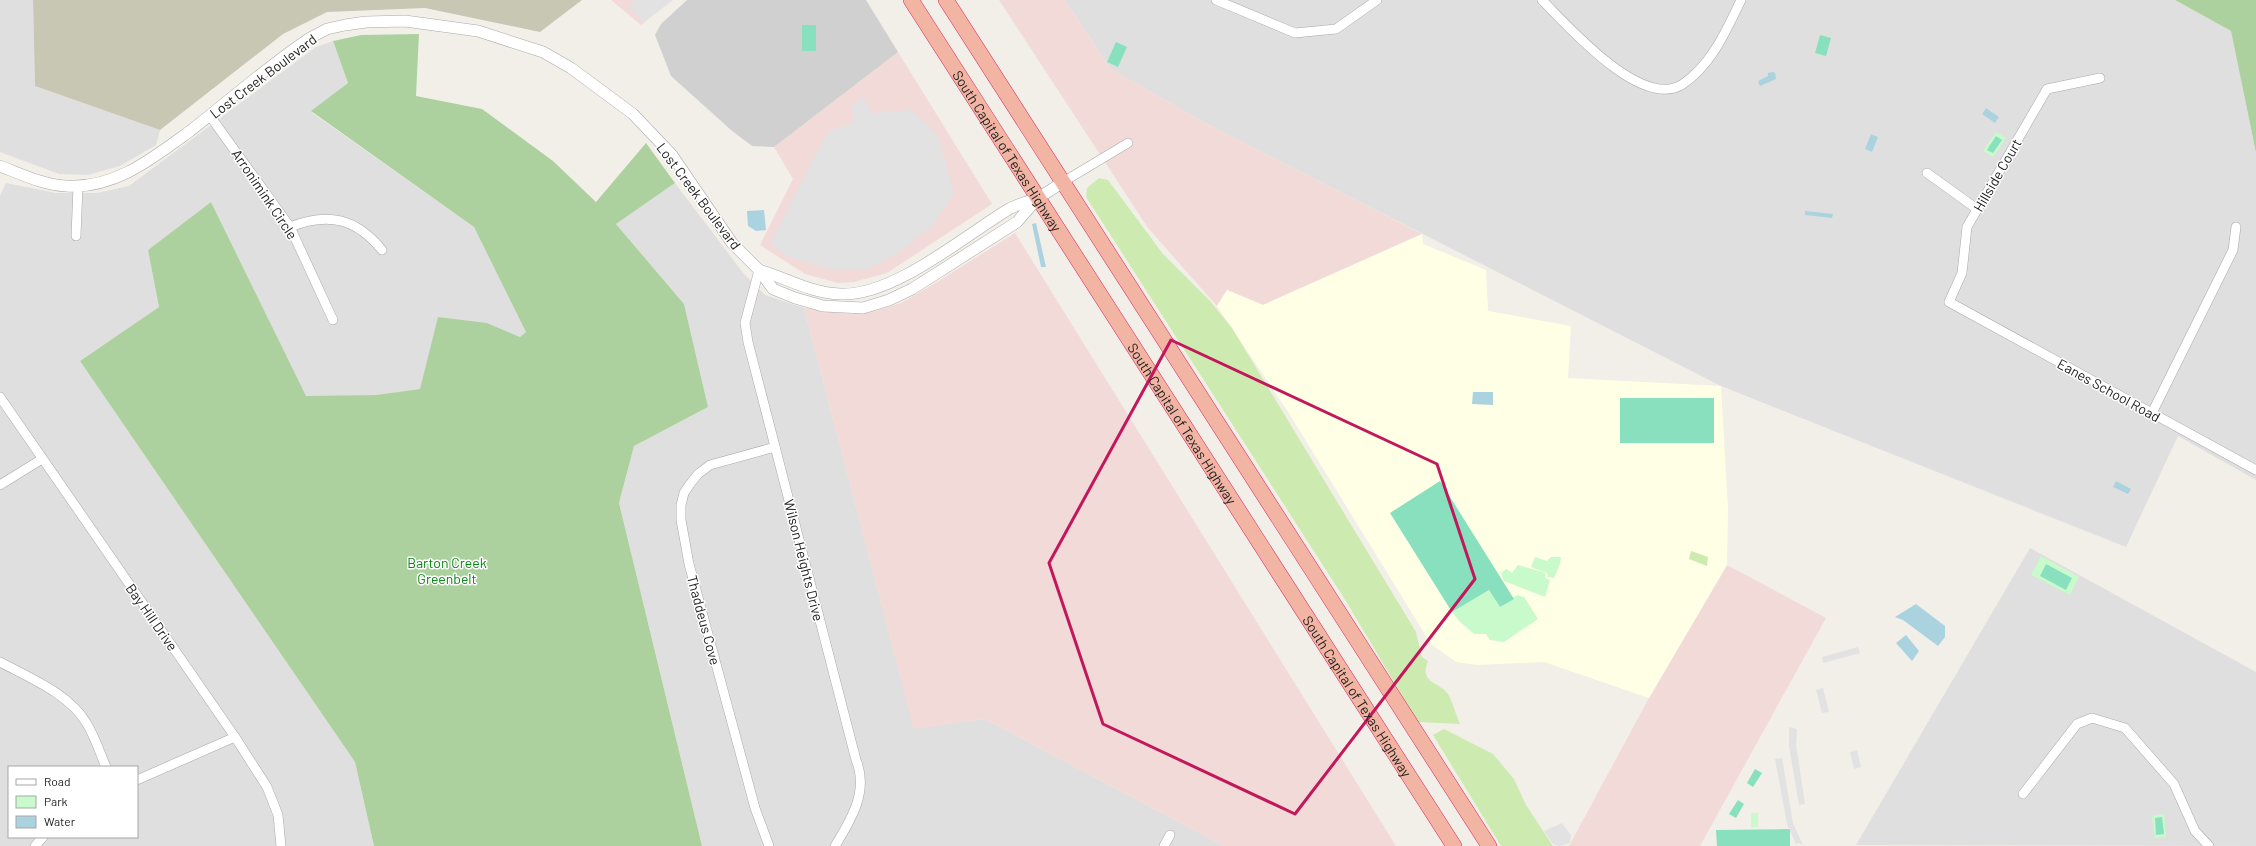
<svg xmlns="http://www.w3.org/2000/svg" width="2256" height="846" font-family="Barlow,sans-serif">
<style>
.residential{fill:#e0dfdf;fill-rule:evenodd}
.commercial{fill:#f2dad9}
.education{fill:#ffffe5}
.religious{fill:#d0d0d0}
.construction{fill:#c7c7b4}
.grass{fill:#cdebb0}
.forest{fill:#add19e}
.park{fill:#c8facc}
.pitch{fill:#88e0be}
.parking{fill:#e2e2e2}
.water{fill:#aad3df}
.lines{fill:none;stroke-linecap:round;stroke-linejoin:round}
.minor-casing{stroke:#a9a9a9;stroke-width:10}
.tertiary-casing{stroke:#a9a9a9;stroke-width:12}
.trunk-casing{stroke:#dc2a67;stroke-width:16}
.minor{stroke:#fff;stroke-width:9}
.tertiary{stroke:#fff;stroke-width:11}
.trunk{stroke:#f2b4a3;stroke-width:15}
.marked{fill:none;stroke:#c2185b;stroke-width:3;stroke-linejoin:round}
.labels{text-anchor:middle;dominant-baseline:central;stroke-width:3;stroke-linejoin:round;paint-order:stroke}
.street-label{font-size:14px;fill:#222;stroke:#fff}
.park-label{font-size:14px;fill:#0c8416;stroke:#fff}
</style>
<rect width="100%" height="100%" fill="#f2efe9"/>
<g class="residential">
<polygon points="0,0 33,0 35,86 160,130 156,145 120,166 88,175 59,174 0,152"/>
<polygon points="1065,0 2175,0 2231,31 2256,153 2256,480 2178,436 2126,547 1721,386 1205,123 1111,69"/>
<path d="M333,41L348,83L311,112L474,227L527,332L520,337L487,323L420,389L376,395L306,397L211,202L148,250L159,307L80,361L355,762L374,846H0V196L6,183L56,193H97L129,186L316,47ZM9,767H137V837H9Z"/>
<polygon points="675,183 744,274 765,295 804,308 914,728 985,719 1224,846 702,846 619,503 634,446 708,407 684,304 616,224"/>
<polygon points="2030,548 2256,672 2256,846 1856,845"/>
</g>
<g class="commercial">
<polygon points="611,0 671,0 641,25"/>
<polygon points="999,0 1065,0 1111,69 1205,123 1422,234 1263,305 1227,290 1217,306 1148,228"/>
<polygon points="898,52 992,204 887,273 854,282 838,283 805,274 760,245 793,179 774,147"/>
<polygon points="1015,233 1396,846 1224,846 985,719 914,729 804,308 851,314 876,311 901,303 934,284"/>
<polygon points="1727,565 1826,618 1700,846 1569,846 1649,698"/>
</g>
<polygon class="education" points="1422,234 1423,244 1486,270 1488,311 1571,326 1568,378 1721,386 1728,509 1727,565 1649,698 1544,662 1477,665 1456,662 1431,644 1287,410 1217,306 1227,290 1263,305"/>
<polygon class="religious" points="687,0 866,0 898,52 774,147 752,146 731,130 671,76 655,35 661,24"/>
<polygon class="construction" points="33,0 582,0 540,32 425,8 327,12 283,34 160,130 35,86"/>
<g class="grass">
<path d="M1099,178L1108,180L1163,254L1210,301L1232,328L1416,632L1422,657L1428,661C1419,684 1439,681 1448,694C1453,703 1456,715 1460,724L1418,722L1344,598L1086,197L1087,188Z"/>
<polygon points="1691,551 1708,557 1707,566 1689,559"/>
<polygon points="1444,729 1493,754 1514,779 1526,805 1553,846 1501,846 1433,735"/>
</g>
<g class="forest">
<polygon points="2175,0 2256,0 2256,153 2231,31"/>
<polygon points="419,34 416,96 482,109 553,161 596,202 646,143 675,183 616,224 684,304 708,407 634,446 619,503 702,846 374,846 355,762 80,361 159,307 148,250 211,202 306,396 376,395 420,389 438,317 487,323 520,337 526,332 474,227 311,111 348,83 333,41 361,35"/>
</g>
<g class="park">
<polygon points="1996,132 2006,138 1993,157 1983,151"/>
<polygon points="2041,556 2079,577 2070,595 2031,575"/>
<polygon points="1535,557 1547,561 1551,557 1561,557 1560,564 1554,578 1548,577 1547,573 1531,567"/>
<polygon points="1518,565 1546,573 1545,578 1550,580 1545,597 1504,581 1501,573 1506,569 1512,573"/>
<polygon points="1489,590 1500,607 1517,595 1524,597 1538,619 1504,642 1490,640 1486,634 1474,634 1459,621 1452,612"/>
<rect x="1751" y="813" width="7" height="14"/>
<polygon points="2164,814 2166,837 2155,838 2152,816"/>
</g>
<g class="pitch">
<rect x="802" y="25" width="14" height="26"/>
<polygon points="1820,35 1831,38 1826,56 1815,53"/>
<polygon points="1116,42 1127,47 1118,67 1107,62"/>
<polygon points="1996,136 2002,140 1993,153 1987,150"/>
<rect x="1620" y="398" width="94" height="45"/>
<polygon points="1440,481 1514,599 1500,607 1489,590 1452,612 1390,513"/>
<polygon points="2046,564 2072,578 2066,590 2040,576"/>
<polygon points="1755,769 1762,773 1753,787 1747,783"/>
<polygon points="1738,800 1744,804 1736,818 1729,814"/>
<polygon points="2162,817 2164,834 2156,835 2155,818"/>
<polygon points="1790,829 1790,846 1717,846 1716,830"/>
</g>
<g class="parking">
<polygon points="634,0 673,0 643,23 629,5"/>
<polygon points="863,97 872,113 911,110 938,136 954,193 933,225 902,250 867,270 831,269 790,257 770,244 822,142 830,131 853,122 852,105"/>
<polygon points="1858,647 1860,653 1823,663 1822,657"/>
<polygon points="1823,688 1829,712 1822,713 1816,690"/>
<polygon points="1789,727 1797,729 1796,744 1805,804 1799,805 1789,746"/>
<polygon points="1857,750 1861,767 1854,769 1850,752"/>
<polygon points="1782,758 1793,823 1803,845 1799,843 1796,844 1787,824 1775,759"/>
<polygon points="1562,823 1571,835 1570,843 1559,846 1553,844 1544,831"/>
</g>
<g class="water">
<polygon points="1773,72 1775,73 1776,79 1760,86 1758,81 1768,76 1768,73"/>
<polygon points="1986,108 1999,117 1995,123 1982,114"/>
<polygon points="1871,134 1878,137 1872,152 1865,149"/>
<polygon points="764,210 766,230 756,231 748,226 747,211"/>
<polygon points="1805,211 1833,214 1832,218 1805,215"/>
<polygon points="1036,223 1046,267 1041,267 1032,224"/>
<polygon points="1473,392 1493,392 1493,405 1472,404"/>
<polygon points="2116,481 2131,489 2128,494 2113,487"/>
<polygon points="1916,604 1945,626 1945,637 1938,646 1903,620 1895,617"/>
<polygon points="1906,635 1919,651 1912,661 1896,643"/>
</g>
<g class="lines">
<g class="minor-casing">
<g id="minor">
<polyline points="1216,0 1295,33 1336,29 1377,0"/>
<path d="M1542,0C1568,26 1642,111 1683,84C1712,64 1726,31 1741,0"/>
<polyline points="2100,78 2047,89 1967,227 1962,273 1949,302 2256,470"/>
<polyline points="210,116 290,227 333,320"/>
<polyline points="1927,173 1977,209"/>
<polyline points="1063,182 1128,143"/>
<path d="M290,227C328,212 356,218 382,250"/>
<polyline points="76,236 78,186"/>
<path d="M759,270L745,323L748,342L856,760C869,791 851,820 835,846"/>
<polyline points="0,397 235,737 267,787 278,815 281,846"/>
<polyline points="2152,413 2233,250 2236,227"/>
<polyline points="0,485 42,459"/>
<path d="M0,662C30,678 70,694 87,724C95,737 100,753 106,767"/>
<polyline points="137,780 235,737"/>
<polyline points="2023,794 2077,724 2092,718 2125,728 2174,784 2195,831 2209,846"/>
<polyline points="35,846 43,837"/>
<polyline points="769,846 755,808 689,564 681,520 681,505 684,493 690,484 698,474 710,465 775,447"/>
<polyline points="1164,846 1170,835"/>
</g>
</g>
<g class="tertiary-casing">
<g id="tertiary">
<path d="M0,166C21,174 43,185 66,186C115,189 153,158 190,131C230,100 268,66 310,38L327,29L345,25L366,22L405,21L478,31L543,52L571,68L633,114L672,155L732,243L759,270L773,289L795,298L823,306L863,308L889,300L912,289L1017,222L1038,198"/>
<path d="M759,270C787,278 810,293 840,294C893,297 964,236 1009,209C1018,204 1028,202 1037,198C1046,194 1055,187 1063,182"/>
</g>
</g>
<g class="trunk-casing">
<g id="trunk">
<path id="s1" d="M911,0L1454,846"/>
<polyline points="946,0 1489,846"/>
</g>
</g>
<use href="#minor" class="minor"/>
<use href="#tertiary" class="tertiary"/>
<use href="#trunk" class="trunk"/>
</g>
<path class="marked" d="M1171,340L1437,464L1475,579L1295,814L1103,724L1049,563Z"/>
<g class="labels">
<g class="street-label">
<text transform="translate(263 76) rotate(-37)">Lost Creek Boulevard</text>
<text stroke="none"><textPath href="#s1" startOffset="179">South Capital of Texas Highway</textPath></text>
<text transform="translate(1997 175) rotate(-60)">Hillside Court</text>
<text transform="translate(265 194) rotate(56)">Arronimink Circle</text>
<text transform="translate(699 196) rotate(53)">Lost Creek Boulevard</text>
<text transform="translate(2109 390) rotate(29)">Eanes School Road</text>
<text stroke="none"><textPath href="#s1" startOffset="503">South Capital of Texas Highway</textPath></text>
<text transform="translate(804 560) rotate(76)">Wilson Heights Drive</text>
<text transform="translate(152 617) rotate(55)">Bay Hill Drive</text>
<text transform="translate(704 620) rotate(75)">Thaddeus Cove</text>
<text stroke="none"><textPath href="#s1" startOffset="827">South Capital of Texas Highway</textPath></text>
</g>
<g class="park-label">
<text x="447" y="562">Barton Creek<tspan x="447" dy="16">Greenbelt</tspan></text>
</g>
</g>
<rect x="8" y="766" width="130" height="72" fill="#ffffff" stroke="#a7a7a7"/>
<rect x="16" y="779" width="20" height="6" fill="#ffffff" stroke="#a7a7a7"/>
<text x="44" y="786" font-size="12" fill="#222222">Road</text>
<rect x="16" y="796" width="20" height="12" fill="#c8facc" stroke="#a7a7a7"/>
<text x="44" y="806" font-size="12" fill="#222222">Park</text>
<rect x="16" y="816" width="20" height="12" fill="#aad3df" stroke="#a7a7a7"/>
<text x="44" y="826" font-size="12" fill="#222222">Water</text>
</svg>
